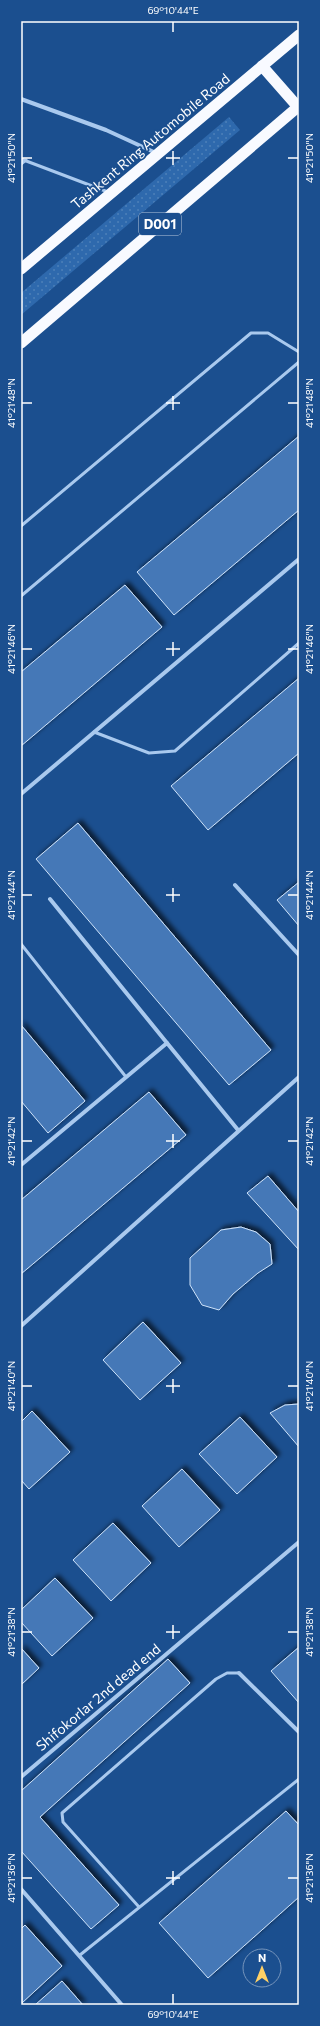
<svg xmlns="http://www.w3.org/2000/svg" width="320" height="2026" font-family="Commissioner,sans-serif">
<style>
.grass{fill:url(#grass-dots)}
.building{fill:#4478b7;stroke:#cfe3fa;filter:url(#shadow)}
.lines{fill:none;stroke-linecap:round;stroke-linejoin:round}
.service{stroke:#a9c9ee;stroke-width:3}
.minor{stroke:#a9c9ee;stroke-width:4}
.trunk{stroke:#f8faff;stroke-width:11}
.ticks{fill:none;stroke:#fff;stroke-width:1.5}
.labels{text-anchor:middle;dominant-baseline:central;stroke-width:3.5;stroke-linejoin:round;paint-order:stroke}
.shield{fill:#1b4f8f;stroke:#bbcadd;stroke-width:1}
.shield-label{font-size:13px;font-weight:bold;fill:#fff}
.street-label{font-size:14px;fill:#fff;stroke:#1b4f8f}
.neatline{fill:none;stroke:#fff;stroke-width:1.5}
.ticks-label{font-size:10px;text-anchor:middle;fill:#fff}
</style>
<defs>
<pattern id="grass-dots" width="8" height="8" patternUnits="userSpaceOnUse"><rect width="8" height="8" fill="#2e69ad"/><path d="M2 2h.1M6 6h.1" fill="none" stroke="#4d80b9" stroke-width="1.8" stroke-linecap="round"/></pattern>
<filter id="shadow"><feDropShadow dx="3.5" dy="-3.5" stdDeviation="2" flood-color="#0009"/></filter>
</defs>
<rect width="100%" height="100%" fill="#1b4f8f"/>
<polygon class="grass" points="229,117 240,130 21,315 21,293"/>
<g class="building">
<polygon points="299,436 299,510 174,615 137,572"/>
<polygon points="125,585 162,627 21,746 21,672"/>
<polygon points="299,678 299,753 208,830 171,786"/>
<polygon points="78,823 271,1050 229,1085 36,859"/>
<polygon points="299,882 299,926 277,900"/>
<polygon points="21,1025 85,1101 48,1133 21,1101"/>
<polygon points="149,1092 186,1135 21,1274 21,1200"/>
<polygon points="268,1176 299,1212 299,1250 247,1193"/>
<polygon points="241,1227 256,1232 270,1244 272,1264 258,1273 233,1294 219,1310 202,1305 190,1285 190,1258 221,1230"/>
<polygon points="143,1322 181,1363 140,1400 103,1360"/>
<polygon points="299,1404 299,1447 270,1413 285,1405"/>
<polygon points="32,1411 70,1452 29,1489 21,1480 21,1422"/>
<polygon points="240,1417 277,1457 237,1494 199,1454"/>
<polygon points="182,1469 220,1510 179,1547 142,1506"/>
<polygon points="113,1523 151,1563 111,1601 73,1560"/>
<polygon points="55,1578 93,1618 52,1656 21,1622 21,1610"/>
<polygon points="299,1647 299,1703 271,1671"/>
<polygon points="21,1648 39,1668 21,1685"/>
<polygon points="168,1659 190,1683 40,1817 119,1905 91,1929 21,1851 21,1791"/>
<polygon points="286,1811 299,1825 299,1897 208,1978 159,1923"/>
<polygon points="25,1925 62,1966 22,2003 21,1929"/>
<polygon points="62,1981 83,2005 35,2005"/>
</g>
<g class="lines">
<g class="service">
<polyline points="21,159 108,192"/>
<polyline points="21,164 26,160"/>
<polyline points="21,526 251,333 268,333 299,352"/>
<polyline points="21,596 299,362"/>
<polyline points="94,732 149,753 175,751 299,643"/>
<polyline points="21,944 126,1077"/>
<polyline points="139,1907 63,1822 62,1813 216,1679 227,1673 239,1673"/>
<polyline points="80,1955 299,1779"/>
</g>
<g class="minor">
<polyline points="21,99 106,130 156,153"/>
<polyline points="21,794 299,559"/>
<polyline points="235,885 299,955"/>
<polyline points="50,899 167,1043"/>
<polyline points="21,1165 167,1043 238,1130"/>
<polyline points="21,1326 299,1077"/>
<polyline points="239,1673 299,1732"/>
<polyline points="21,1777 299,1542"/>
<polyline points="21,1889 122,2005"/>
</g>
<g class="trunk">
<polyline points="262,66 298,107"/>
<polyline points="21,269 299,35"/>
<polyline points="21,343 299,106"/>
</g>
</g>
<path class="ticks" d="M173,22V32M173,151V165M22,158H32M166,158H180M288,158H298M173,396V410M22,403H32M166,403H180M288,403H298M173,642V656M22,649H32M166,649H180M288,649H298M173,888V902M22,895H32M166,895H180M288,895H298M173,1134V1148M22,1141H32M166,1141H180M288,1141H298M173,1379V1393M22,1386H32M166,1386H180M288,1386H298M173,1625V1639M22,1632H32M166,1632H180M288,1632H298M173,1871V1885M22,1878H32M166,1878H180M288,1878H298M173,1994V2004"/>
<g class="labels">
<rect class="shield" x="139" y="213" width="42" height="22" rx="3"/>
<g class="shield-label">
<text x="160" y="224">D001</text>
</g>
<g class="street-label">
<text transform="translate(150 141) rotate(-40)">Tashkent Ring Automobile Road</text>
<text transform="translate(98 1697) rotate(-40)">Shifokorlar 2nd dead end</text>
</g>
</g>
<rect width="320" height="2026" fill="none" stroke="#1b4f8f" stroke-width="44"/>
<g transform="translate(262 1968)"><circle r="19" fill="#1b4f8f" stroke="#7695bc"/>
<path d="M0-3L7 15L0 10L-7 15Z" fill="#ffd166"/>
<text y="-6" font-size="11" font-weight="bold" text-anchor="middle" fill="#ffffff">N</text>
</g>
<rect x="22" y="22" width="276" height="1982" class="neatline"/>
<g class="ticks-label">
<text x="173" y="14">69°10'44"E</text>
<text transform="translate(11 158) rotate(-90)" y="4">41°21'50"N</text>
<text transform="translate(309 158) rotate(-90)" y="4">41°21'50"N</text>
<text transform="translate(11 403) rotate(-90)" y="4">41°21'48"N</text>
<text transform="translate(309 403) rotate(-90)" y="4">41°21'48"N</text>
<text transform="translate(11 649) rotate(-90)" y="4">41°21'46"N</text>
<text transform="translate(309 649) rotate(-90)" y="4">41°21'46"N</text>
<text transform="translate(11 895) rotate(-90)" y="4">41°21'44"N</text>
<text transform="translate(309 895) rotate(-90)" y="4">41°21'44"N</text>
<text transform="translate(11 1141) rotate(-90)" y="4">41°21'42"N</text>
<text transform="translate(309 1141) rotate(-90)" y="4">41°21'42"N</text>
<text transform="translate(11 1386) rotate(-90)" y="4">41°21'40"N</text>
<text transform="translate(309 1386) rotate(-90)" y="4">41°21'40"N</text>
<text transform="translate(11 1632) rotate(-90)" y="4">41°21'38"N</text>
<text transform="translate(309 1632) rotate(-90)" y="4">41°21'38"N</text>
<text transform="translate(11 1878) rotate(-90)" y="4">41°21'36"N</text>
<text transform="translate(309 1878) rotate(-90)" y="4">41°21'36"N</text>
<text x="173" y="2018">69°10'44"E</text>
</g>
</svg>
